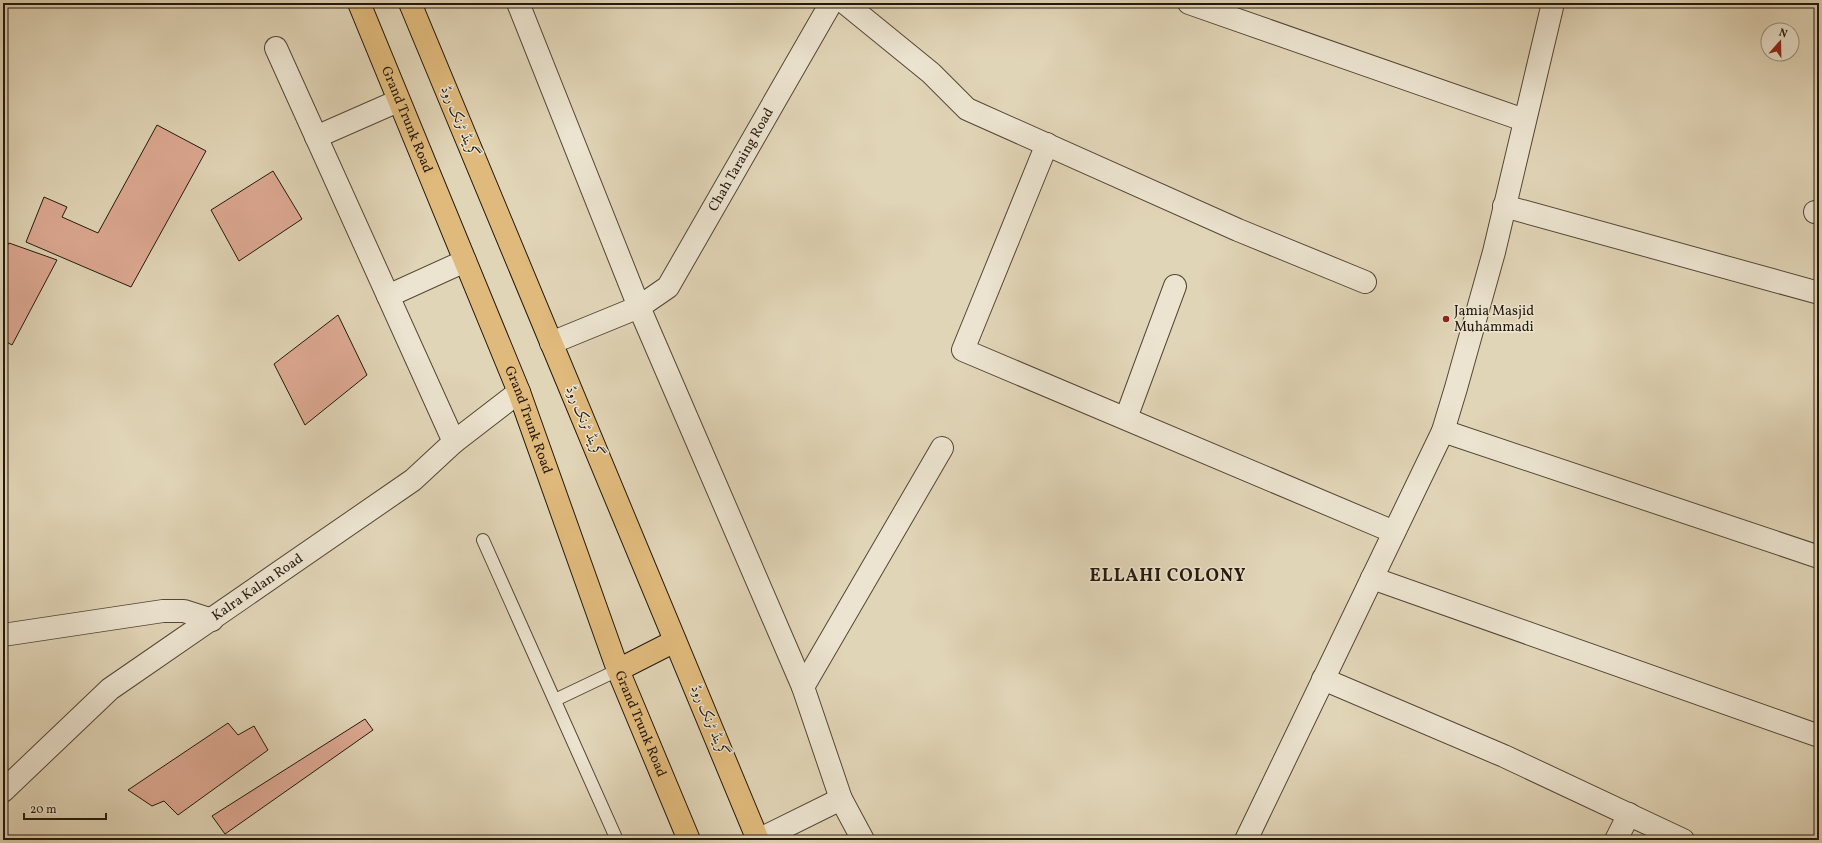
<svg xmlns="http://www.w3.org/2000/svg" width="1822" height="843" font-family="Vollkorn,Amiri,serif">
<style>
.building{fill:#dda993;stroke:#24180b}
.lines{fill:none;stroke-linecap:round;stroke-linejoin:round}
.service-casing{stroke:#534736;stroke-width:14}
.minor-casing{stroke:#534736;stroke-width:24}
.tertiary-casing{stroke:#534736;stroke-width:24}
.primary-casing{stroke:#24180b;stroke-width:24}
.service{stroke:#ece4d0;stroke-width:12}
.minor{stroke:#ece4d0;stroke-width:22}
.tertiary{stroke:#ece4d0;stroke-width:22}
.primary{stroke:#e0ba7c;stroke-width:22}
.poi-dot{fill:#8f2418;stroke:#ece4d0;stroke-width:1.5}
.labels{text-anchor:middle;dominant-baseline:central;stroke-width:3;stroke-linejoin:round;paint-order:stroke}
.street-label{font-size:14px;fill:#24180b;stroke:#ece4d0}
.poi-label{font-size:14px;fill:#24180b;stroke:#ece4d0;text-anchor:start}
.district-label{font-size:18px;font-weight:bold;letter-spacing:1px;fill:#24180b;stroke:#ece4d0}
</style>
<rect width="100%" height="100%" fill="#e1d5b7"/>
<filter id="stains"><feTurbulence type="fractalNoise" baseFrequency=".005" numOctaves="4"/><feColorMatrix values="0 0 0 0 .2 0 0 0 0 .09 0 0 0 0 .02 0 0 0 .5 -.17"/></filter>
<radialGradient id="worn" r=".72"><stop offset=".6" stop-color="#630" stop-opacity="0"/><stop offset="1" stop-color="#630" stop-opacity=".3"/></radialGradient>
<g class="building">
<polygon points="157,125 206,151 131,287 26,242 44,197 67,207 62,217 98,233"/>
<polygon points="273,171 302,219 239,261 211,210"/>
<polygon points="9,243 57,260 12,345 3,340 3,253"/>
<polygon points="338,315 367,375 305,425 274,364"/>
<polygon points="365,719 373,730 225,834 212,816"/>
<polygon points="228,723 238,735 254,726 268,750 178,815 164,801 152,806 128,790"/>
</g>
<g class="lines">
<g class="service-casing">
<g id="service">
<polyline points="483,540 617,840"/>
<polyline points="555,700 618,670"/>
</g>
</g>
<g class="minor-casing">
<g id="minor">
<polyline points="518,3 639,307 803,687 841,799 863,840"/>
<polyline points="845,3 931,73 967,109 1238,230 1365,282"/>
<polyline points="1189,3 1524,120"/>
<polyline points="276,48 454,442"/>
<polyline points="316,137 398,101"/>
<polyline points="1047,144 963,350 1394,532"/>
<polyline points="1504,206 1819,293"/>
<polyline points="1815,212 1819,213"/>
<polyline points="388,296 465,261"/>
<path id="s1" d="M551,343L639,307L668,287L831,3"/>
<polyline points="1126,418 1175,286"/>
<polyline points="1443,431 1819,557"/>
<polyline points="1372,578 1819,736"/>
<polyline points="3,635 163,611 184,611 212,620"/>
<polyline points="1323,679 1504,756 1683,840"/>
<polyline points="803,687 942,448"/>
<polyline points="758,840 841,799"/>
<polyline points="1246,840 1443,431 1456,388 1494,252 1553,3"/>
<polyline points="1616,840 1629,814"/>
</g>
</g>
<g class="tertiary-casing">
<g id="tertiary">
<path id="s2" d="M3,791L110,689L413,480L454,442L519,392"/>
</g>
</g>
<g class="primary-casing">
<g id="primary">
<path id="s3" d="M359,3L519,392L618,670L689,840"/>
<polyline points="410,3 758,840"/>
<polyline points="618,670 675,641"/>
</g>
</g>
<use href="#service" class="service"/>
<use href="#minor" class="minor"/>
<use href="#tertiary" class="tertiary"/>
<use href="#primary" class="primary"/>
</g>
<circle class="poi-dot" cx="1446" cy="319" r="4"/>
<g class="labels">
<g class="street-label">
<text stroke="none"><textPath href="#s3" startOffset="126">Grand Trunk Road</textPath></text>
<text transform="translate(459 122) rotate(67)">گرینڈ ٹرنک روڈ</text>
<text stroke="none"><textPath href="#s1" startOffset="277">Chah Taraing Road</textPath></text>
<text stroke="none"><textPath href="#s3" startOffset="450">Grand Trunk Road</textPath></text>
<text transform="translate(584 422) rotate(67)">گرینڈ ٹرنک روڈ</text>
<text stroke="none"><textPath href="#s2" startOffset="327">Kalra Kalan Road</textPath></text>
<text transform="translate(709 721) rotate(67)">گرینڈ ٹرنک روڈ</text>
<text stroke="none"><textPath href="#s3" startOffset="774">Grand Trunk Road</textPath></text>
</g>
<g class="poi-label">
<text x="1454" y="311">Jamia Masjid<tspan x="1454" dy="16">Muhammadi</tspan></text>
</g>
<g class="district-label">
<text x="1168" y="576">ELLAHI COLONY</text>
</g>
</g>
<rect width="1822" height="843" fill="none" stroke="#e1d5b7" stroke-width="16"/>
<rect x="4" y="4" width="1814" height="835" fill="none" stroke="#24180b" stroke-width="2"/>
<rect x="8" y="8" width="1806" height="827" fill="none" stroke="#24180b"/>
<g transform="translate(1780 42) rotate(20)"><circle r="19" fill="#ece4d0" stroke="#9c9281"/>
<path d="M0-3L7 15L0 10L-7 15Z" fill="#8f2418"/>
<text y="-6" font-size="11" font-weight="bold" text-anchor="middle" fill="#24180b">N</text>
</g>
<path d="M24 813v6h82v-6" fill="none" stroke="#24180b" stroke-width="2"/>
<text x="30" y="813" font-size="12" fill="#24180b" stroke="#ece4d0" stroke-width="3" paint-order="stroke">20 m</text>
<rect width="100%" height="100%" filter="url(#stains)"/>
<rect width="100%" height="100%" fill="url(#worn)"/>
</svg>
